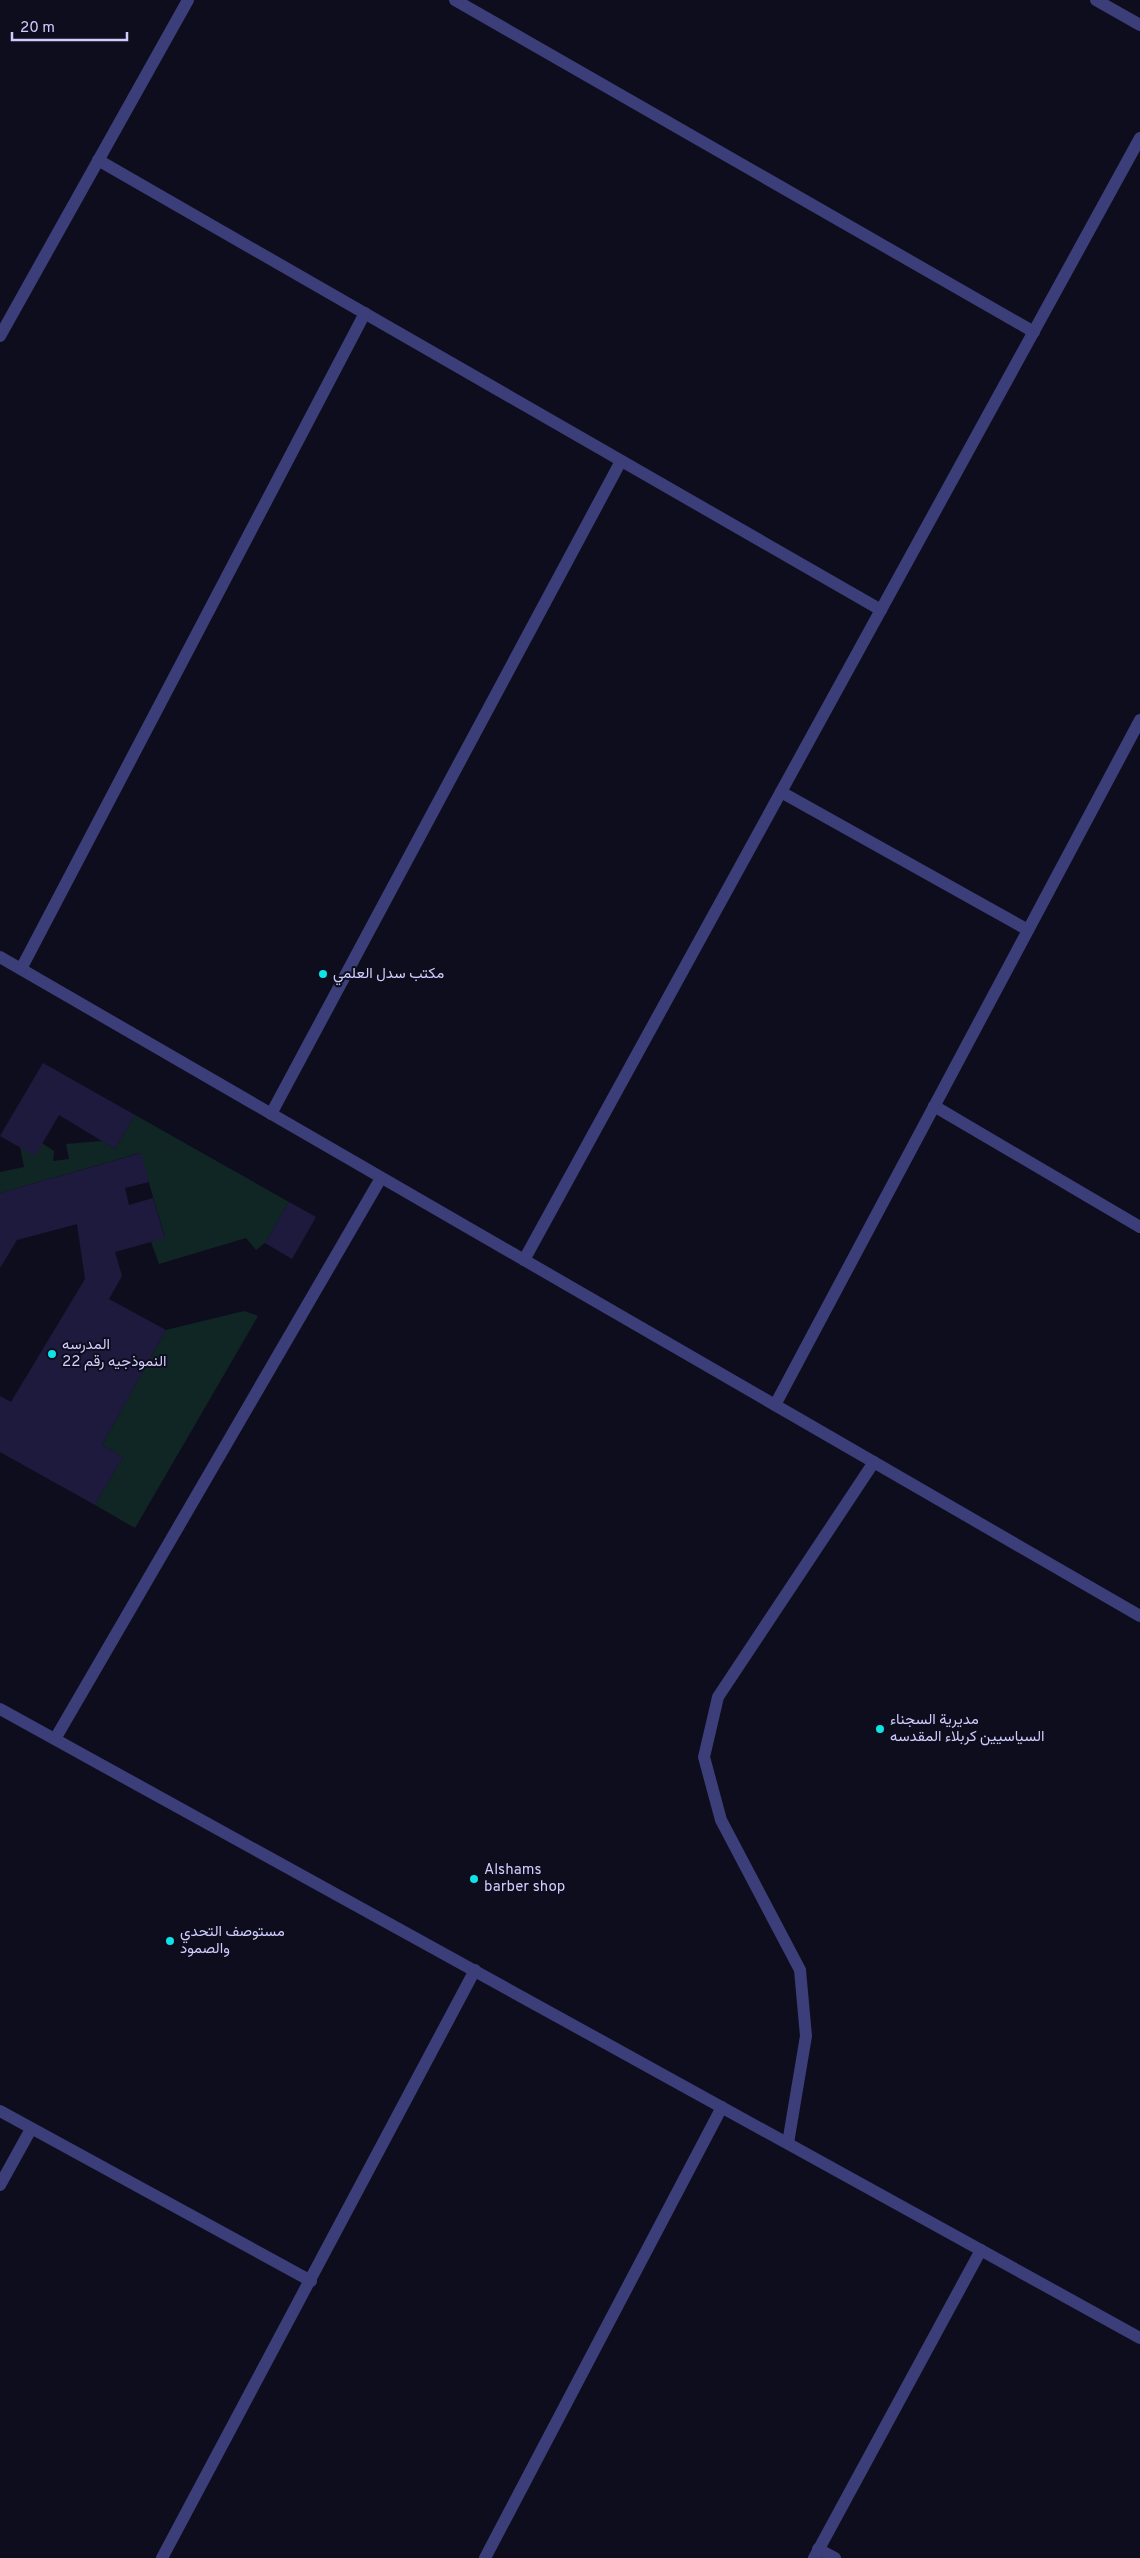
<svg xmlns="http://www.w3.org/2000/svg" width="1140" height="2558" font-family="Overpass,Vazirmatn,sans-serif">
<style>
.green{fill:#102624}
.building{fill:#1e1a3d}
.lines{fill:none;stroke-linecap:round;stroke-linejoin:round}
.minor{stroke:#3b3e79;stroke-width:12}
.poi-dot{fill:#0ee4e6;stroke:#0e0d1d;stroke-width:2}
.labels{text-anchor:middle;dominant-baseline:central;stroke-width:4;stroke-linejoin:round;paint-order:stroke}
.poi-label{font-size:15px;fill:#cdccfc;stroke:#0e0d1d;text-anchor:start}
</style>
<rect width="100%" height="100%" fill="#0e0d1d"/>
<g class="green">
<polygon points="135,1115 289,1202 265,1243 256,1250 246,1238 159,1264 151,1242 165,1237 140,1153 0,1193 0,1172 24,1167 20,1147 42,1143 54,1151 53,1161 69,1159 66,1144 102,1141 115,1149"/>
<polygon points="244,1311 258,1316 135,1528 95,1505 123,1457 102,1445 166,1330"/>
</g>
<g class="building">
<polygon points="43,1063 135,1115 115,1149 59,1115 35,1156 0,1136"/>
<polygon points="141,1153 149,1182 125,1188 129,1205 153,1198 165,1238 115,1252 122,1276 109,1299 166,1330 102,1445 123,1457 95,1505 0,1452 0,1396 11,1402 85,1279 77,1224 17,1240 0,1268 0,1193"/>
<polygon points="289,1202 316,1217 292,1259 265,1243"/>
</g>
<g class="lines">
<g class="minor">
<polyline points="455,0 1034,332"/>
<polyline points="1096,0 1140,25"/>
<polyline points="98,160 881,610"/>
<polyline points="0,336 188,0"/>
<polyline points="781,792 1028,930"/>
<polyline points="0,957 1140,1616"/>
<polyline points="21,969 365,313"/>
<polyline points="934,1106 1140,1227"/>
<polyline points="271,1114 621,461"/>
<polyline points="524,1260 1140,138"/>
<polyline points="775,1405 1140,720"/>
<polyline points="0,1709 1140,2338"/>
<polyline points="55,1739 381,1178"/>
<polyline points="0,2111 311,2281"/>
<polyline points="788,2143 806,2036 800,1970 721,1820 704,1757 718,1697 874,1462"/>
<polyline points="0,2185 31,2129"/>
<polyline points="818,2549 835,2558"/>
<polyline points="162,2558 475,1970"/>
<polyline points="485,2558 722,2107"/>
<polyline points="814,2558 981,2250"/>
</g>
</g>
<g class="poi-dot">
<circle cx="323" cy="974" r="5"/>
<circle cx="52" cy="1354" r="5"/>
<circle cx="880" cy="1729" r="5"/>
<circle cx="474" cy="1879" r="5"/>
<circle cx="170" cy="1941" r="5"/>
</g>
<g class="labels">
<g class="poi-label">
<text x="333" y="974">مكتب سدل العلمي</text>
<text x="62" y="1345">المدرسه<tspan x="62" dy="17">النموذجيه رقم 22</tspan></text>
<text x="890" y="1720">مديرية السجناء<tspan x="890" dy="17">السياسيين كربلاء المقدسه</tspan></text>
<text x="484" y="1870">Alshams<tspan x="484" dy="17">barber shop</tspan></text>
<text x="180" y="1932">مستوصف التحدي<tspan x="180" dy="17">والصمود</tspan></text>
</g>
</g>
<path d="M12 32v8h115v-8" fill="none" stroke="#cdccfc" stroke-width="2.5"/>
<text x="20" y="32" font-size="15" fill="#cdccfc" stroke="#0e0d1d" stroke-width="4" paint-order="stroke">20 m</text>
</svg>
